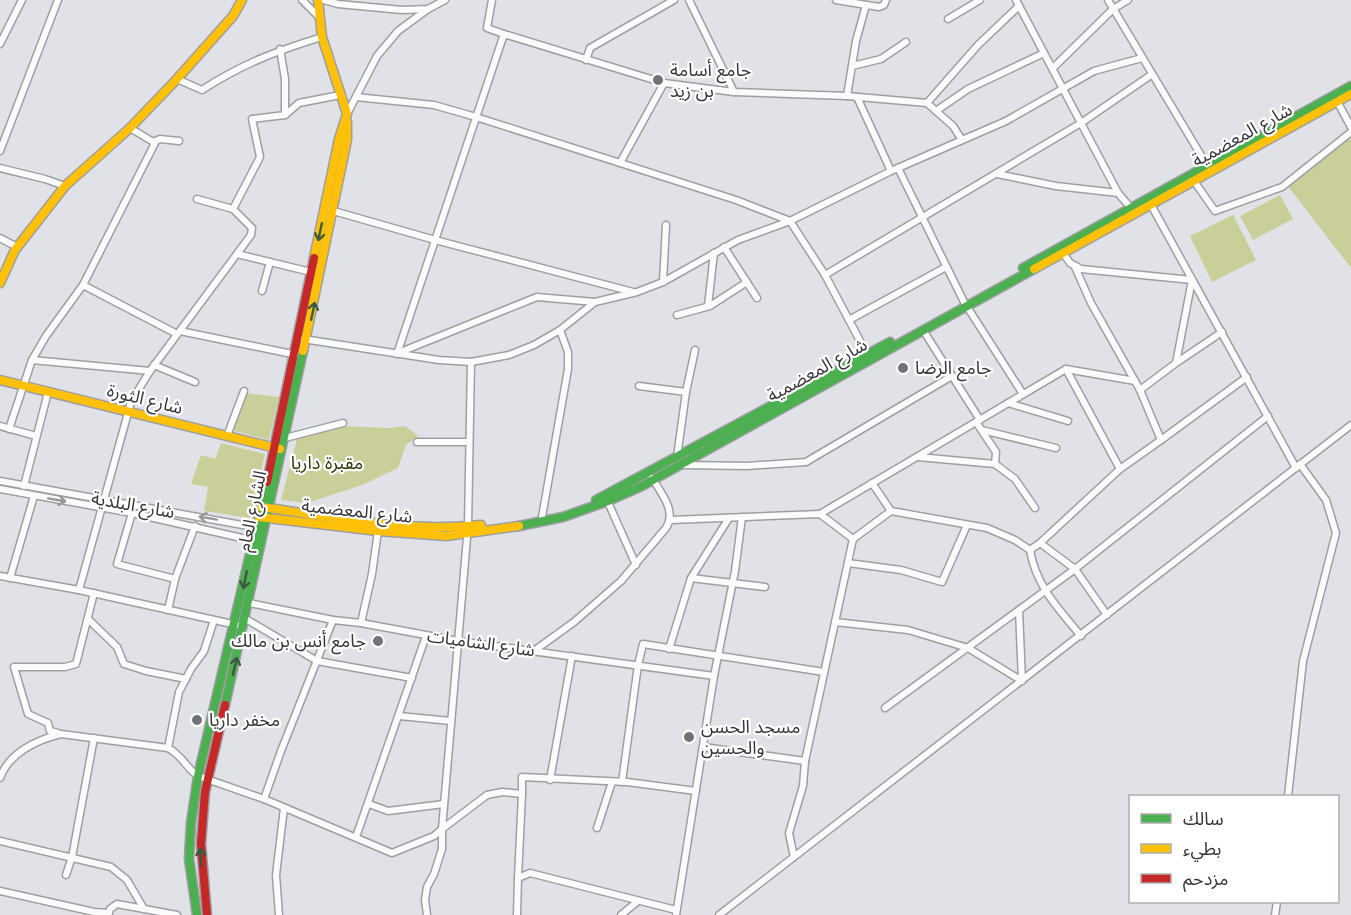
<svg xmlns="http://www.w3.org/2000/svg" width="1351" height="915" font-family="Montserrat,'Noto Sans Arabic',sans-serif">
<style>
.green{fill:#cacf9a}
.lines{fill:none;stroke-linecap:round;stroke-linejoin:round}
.street-casing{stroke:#9f9fa3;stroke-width:9}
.fast-casing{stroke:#9f9fa3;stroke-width:11}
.slow-casing{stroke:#9f9fa3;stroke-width:11}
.jam-casing{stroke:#9f9fa3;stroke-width:11}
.street{stroke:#fafbfb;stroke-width:6}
.fast{stroke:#4caf50;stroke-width:8}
.slow{stroke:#ffc107;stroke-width:8}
.jam{stroke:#c62828;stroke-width:8}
.oneway{stroke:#3b5a3f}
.oneway2{stroke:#97989a}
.poi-dot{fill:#717275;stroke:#fff;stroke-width:2}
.labels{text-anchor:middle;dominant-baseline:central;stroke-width:4.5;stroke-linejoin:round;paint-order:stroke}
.poi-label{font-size:18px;fill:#343538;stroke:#fff;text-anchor:start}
.street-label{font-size:18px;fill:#343538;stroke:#fff}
.park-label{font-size:18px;fill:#313407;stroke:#fff}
</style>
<rect width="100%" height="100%" fill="#e1e2e7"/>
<g class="green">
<polygon points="1349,137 1351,140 1351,268 1287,185"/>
<polygon points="1280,195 1293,219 1253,240 1240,216"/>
<polygon points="1233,215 1256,260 1212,282 1190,236"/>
<polygon points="247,393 279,397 269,440 231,430"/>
<polygon points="343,426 389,428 405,426 418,436 406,445 398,468 362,485 307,503 281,500 297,439"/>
<polygon points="221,443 265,454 250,518 204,511 208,487 191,484 201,455 215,459"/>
</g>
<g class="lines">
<g class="street-casing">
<g id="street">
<polyline points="302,0 318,16"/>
<polyline points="324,0 338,4 402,10 428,9 445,0"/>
<polyline points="492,0 487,28 504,34"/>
<polyline points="689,0 734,92"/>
<polyline points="836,0 879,7 884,5 886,0"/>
<polyline points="1016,0 1118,193 1130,207"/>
<polyline points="1108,0 1208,167"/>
<polyline points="948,19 980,0"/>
<polyline points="0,44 22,0"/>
<polyline points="586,60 590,48 674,0"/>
<polyline points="852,66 881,59 906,42"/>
<polyline points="1053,68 1113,9 1128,0"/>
<path d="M177,79L202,90C242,64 276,51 322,37"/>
<polyline points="847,96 856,41 866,5"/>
<polyline points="356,97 434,105 476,117 736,200 790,221 825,275 867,354"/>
<polyline points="857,97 891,171"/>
<polyline points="1337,101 1351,127"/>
<polyline points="927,103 978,45 1019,6"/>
<polyline points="936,111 968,89 1044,53"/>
<polyline points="347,114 377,56 398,31 428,9"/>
<polyline points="285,115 299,103 340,95"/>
<polyline points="153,142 160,139 179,141"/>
<polyline points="0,151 58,0"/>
<polyline points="620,163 664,83"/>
<polyline points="0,168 45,179 65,186"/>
<polyline points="898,168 964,302 1023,394"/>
<polyline points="997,174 1056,186 1118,193"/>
<polyline points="1194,181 1215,211 1282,187 1351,132"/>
<polyline points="197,199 233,209"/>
<polyline points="1150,203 1296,468"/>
<polyline points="330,210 435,240 633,292"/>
<polyline points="0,238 17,247"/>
<polyline points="724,247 757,298"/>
<polyline points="1063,253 1070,263 1081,269 1192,280 1176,363"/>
<polyline points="237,254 311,272"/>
<polyline points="825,275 1081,123 1151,75"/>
<polyline points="663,282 666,225"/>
<polyline points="83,285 177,334"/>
<polyline points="262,291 270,262"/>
<polyline points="708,306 714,253"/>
<polyline points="677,315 710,306 747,282"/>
<polyline points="849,320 946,267"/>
<polyline points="923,330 980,420"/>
<polyline points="180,331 297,355"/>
<polyline points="303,339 439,360 471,362 509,355 534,345 560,330 595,302 637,292 663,282 738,240 790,221 891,171 1006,121 1094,71 1142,58"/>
<polyline points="398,353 537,297 595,302"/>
<polyline points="397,354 504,34 664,83 734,92 847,96 927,103 953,126 962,140"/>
<polyline points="32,360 150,371"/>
<polyline points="154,365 195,382"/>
<polyline points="1066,369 1120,469"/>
<polyline points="639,386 686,392"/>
<polyline points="1140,390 1176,363 1222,332"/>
<polyline points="1008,403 1068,421"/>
<polyline points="976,422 996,452 995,464"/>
<polyline points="0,426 36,436"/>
<polyline points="9,429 32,360 46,336 83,285 155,143 130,128"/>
<polyline points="982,430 1056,448"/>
<polyline points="227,436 244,391"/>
<polyline points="285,438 343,423"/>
<polyline points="1161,440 1247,377"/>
<polyline points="417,442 469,442"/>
<polyline points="677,457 686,392 695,350"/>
<polyline points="918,457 995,464 1015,479 1035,508"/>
<polyline points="683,465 747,466 806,462 952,376"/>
<polyline points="0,481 259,528"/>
<polyline points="24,486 48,392"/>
<polyline points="0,489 132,513 255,541"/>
<polyline points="607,500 636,565"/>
<path d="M891,511L987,528L1015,540L1030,550C1036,586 1058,608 1081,636"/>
<polyline points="132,513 117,564 175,579"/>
<polyline points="820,514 1066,369 1135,381"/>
<polyline points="542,517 568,369 568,352 560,330"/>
<polyline points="671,520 820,514 853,539"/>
<polyline points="1040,543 1075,569 1107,615"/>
<polyline points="1030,550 1040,543 1120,469 1161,440 1140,390 1091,303 1075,267"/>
<polyline points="848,563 901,570 942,582 967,525"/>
<polyline points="0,576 79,590 237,625"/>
<polyline points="10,578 34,496"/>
<polyline points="691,578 765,587"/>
<polyline points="79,590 131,402 150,371 251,235 252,228 233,209 260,157 252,119 285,115 285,79 280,49"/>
<polyline points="249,603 333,620 361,623 458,641 714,676"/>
<polyline points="168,610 175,579 195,526"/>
<polyline points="1019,610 1022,681"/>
<polyline points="88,619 117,647 124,664 146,671 186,679"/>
<polyline points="246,619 317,661 412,678"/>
<polyline points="835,622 908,630 968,648 1022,681"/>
<polyline points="361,623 372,574 378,531"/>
<polyline points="669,649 691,578 729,518"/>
<path d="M534,651L574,622L621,581L666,528C677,511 661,493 652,478"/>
<polyline points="885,708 1075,569 1268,416"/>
<polyline points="399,716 451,721"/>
<polyline points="58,733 50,731 48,723 28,714 14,667 65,667 76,664 94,593"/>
<polyline points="703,747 805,761"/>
<polyline points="168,748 179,692 191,669 204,651 214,620"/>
<path d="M0,778C9,753 36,740 61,734L168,748C182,755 186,768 198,776L264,799L392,853L434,836L442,829L468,526L471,362"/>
<polyline points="550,780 572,656"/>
<polyline points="622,782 638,665 643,644 824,672"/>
<polyline points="1288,796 1303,661 1336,533 1326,500 1300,464"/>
<polyline points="264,799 281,751 333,620"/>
<polyline points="369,804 388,811 444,804"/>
<polyline points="597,828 612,782"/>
<polyline points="356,837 426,636"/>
<polyline points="0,841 111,867 127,880 144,909"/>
<polyline points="794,857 789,833 803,786 805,761 853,539 891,511 872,483"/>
<polyline points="66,875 72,857 94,738"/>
<polyline points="518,878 522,794"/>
<polyline points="0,891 94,912 109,913 110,909 117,904 177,915"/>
<polyline points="279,915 276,875 284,808"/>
<polyline points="427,915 425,900 427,887 434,874 442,849 442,829 487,795 502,792 522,794 522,777 627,782 696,791"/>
<polyline points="517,915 518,878 530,873 676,910"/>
<polyline points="621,915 638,901"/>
<polyline points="676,915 714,676 735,571 742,517"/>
<polyline points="719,915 1351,425"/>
<polyline points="1275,915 1277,902"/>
</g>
</g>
<g class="fast-casing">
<g id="fast">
<polyline points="1023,268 1351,86"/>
<polyline points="596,500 890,342"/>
<polyline points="519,526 563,517 608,501 642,486 1034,269"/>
<polyline points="225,705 303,351"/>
<polyline points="197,915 189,859 191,823 198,776 267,482"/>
</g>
</g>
<g class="slow-casing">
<g id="slow">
<polyline points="314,258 339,139 347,114 322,37 318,0"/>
<polyline points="1034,269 1351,94"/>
<polyline points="0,283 15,250 65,186 130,128 177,79 233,16 242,0"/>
<polyline points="303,351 347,140 347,122"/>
<polyline points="0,380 280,449"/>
<path d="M261,507C334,517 407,533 481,525"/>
<polyline points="259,517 378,531 446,536 519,526"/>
</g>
</g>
<g class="jam-casing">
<g id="jam">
<polyline points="267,482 314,258"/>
<polyline points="207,915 201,844 205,792 225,705"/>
</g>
</g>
<use href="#street" class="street"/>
<use href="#fast" class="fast"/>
<use href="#slow" class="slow"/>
<use href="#jam" class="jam"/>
</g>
<defs><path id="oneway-shaft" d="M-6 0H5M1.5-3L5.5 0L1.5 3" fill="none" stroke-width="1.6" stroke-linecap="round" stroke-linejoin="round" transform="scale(1.5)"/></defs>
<g class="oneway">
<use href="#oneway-shaft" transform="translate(320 232) rotate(102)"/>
<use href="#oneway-shaft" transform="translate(313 311) rotate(-78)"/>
<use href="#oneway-shaft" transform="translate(245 580) rotate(102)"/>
<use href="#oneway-shaft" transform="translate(235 666) rotate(-77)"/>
<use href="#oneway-shaft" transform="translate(201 857) rotate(-93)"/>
</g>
<g class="oneway2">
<use href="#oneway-shaft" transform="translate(57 500) rotate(10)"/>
<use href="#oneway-shaft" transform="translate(208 518) rotate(-170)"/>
</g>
<g class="poi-dot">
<circle cx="658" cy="80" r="6"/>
<circle cx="903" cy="368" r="6"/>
<circle cx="378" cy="641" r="6"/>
<circle cx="197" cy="720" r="6"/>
<circle cx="689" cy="737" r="6"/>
</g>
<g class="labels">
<g class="poi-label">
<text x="670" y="70">جامع أسامة<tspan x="670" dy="21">بن زيد</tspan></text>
<text x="915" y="368">جامع الرضا</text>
<text x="366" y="641" text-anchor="end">جامع أنس بن مالك</text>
<text x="209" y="720">مخفر داريا</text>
<text x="701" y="727">مسجد الحسن<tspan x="701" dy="21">والحسين</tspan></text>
</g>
<g class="street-label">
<text transform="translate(1242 135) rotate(-29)">شارع المعضمية</text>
<text transform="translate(817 370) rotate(-29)">شارع المعضمية</text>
<text transform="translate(145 399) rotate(14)">شارع الثورة</text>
<text transform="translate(133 505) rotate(10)">شارع البلدية</text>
<text transform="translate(252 511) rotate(-78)">الشارع العام</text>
<text transform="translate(357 511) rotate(6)">شارع المعضمية</text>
<text transform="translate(481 643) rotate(8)">شارع الشاميات</text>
</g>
<g class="park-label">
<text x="327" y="463">مقبرة داريا</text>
</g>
</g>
<rect x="1129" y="795" width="210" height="108" fill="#ffffff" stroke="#aeaeaf" stroke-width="1.5"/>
<rect x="1141" y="814" width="30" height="9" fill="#4caf50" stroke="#aeaeaf" stroke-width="1.5"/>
<text x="1183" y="825" font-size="18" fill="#343538">سالك</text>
<rect x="1141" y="844" width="30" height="9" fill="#ffc107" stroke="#aeaeaf" stroke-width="1.5"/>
<text x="1183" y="855" font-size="18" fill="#343538">بطيء</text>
<rect x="1141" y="874" width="30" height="9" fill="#c62828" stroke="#aeaeaf" stroke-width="1.5"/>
<text x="1183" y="885" font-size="18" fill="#343538">مزدحم</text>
</svg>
